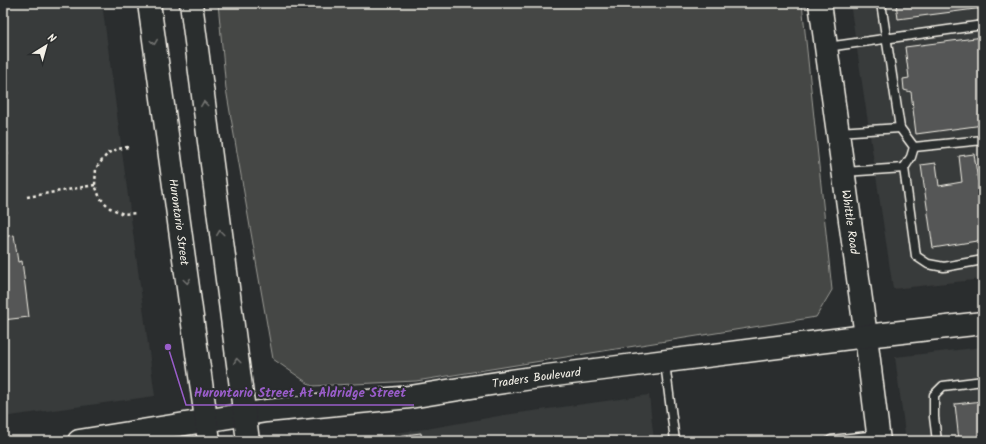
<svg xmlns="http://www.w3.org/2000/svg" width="986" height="444" font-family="Kalam,sans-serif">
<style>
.built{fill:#373a3a}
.green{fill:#444645;stroke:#9c9c96}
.building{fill:#555756;stroke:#f4f1e8}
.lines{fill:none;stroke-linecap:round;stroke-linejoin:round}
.lane-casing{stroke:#f4f1e8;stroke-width:11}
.secondary-casing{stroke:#f4f1e8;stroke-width:25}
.primary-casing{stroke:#f4f1e8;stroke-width:25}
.path{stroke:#f4f1e8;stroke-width:2.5;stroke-dasharray:3 3;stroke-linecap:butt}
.lane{stroke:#2a2d2e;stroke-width:8}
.secondary{stroke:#2a2d2e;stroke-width:22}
.primary{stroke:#2a2d2e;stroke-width:22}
.oneway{stroke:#71726f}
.labels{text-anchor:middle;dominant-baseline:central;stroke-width:4;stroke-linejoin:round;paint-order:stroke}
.street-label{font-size:12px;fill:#f4f1e8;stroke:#2a2d2e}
.leader{fill:none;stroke:#995dc9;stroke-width:1.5}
.callout-dot{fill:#995dc9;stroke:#2a2d2e;stroke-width:1.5}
.callout-label{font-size:13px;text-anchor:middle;font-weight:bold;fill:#995dc9;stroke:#2a2d2e;stroke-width:4;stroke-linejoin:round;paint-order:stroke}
</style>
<rect width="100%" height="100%" fill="#2a2d2e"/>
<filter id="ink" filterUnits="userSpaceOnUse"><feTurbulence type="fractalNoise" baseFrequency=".025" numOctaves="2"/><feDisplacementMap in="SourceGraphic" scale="8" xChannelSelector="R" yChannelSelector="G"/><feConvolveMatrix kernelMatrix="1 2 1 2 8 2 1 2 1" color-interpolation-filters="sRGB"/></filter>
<g filter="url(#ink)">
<g class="built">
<polygon points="3,3 102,3 155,396 3,417"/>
<polygon points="850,3 983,3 983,279 893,289"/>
<polygon points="983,347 983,441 906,441 895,357"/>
<polygon points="649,395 654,441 337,441 432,428 504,415"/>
</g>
<polygon class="green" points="218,3 802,3 832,290 816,317 416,381 312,386 273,359 226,89"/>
<g class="building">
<polygon points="896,3 983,3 983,8 898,19"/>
<polygon points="983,37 983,125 916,134 911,92 904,90 903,79 909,78 905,47"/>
<polygon points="3,119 8,155 3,155"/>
<polygon points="974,154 978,181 983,180 983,240 933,248 921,165 936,163 939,186 962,182 959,156"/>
<polygon points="3,178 8,208 3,209"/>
<polygon points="14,235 18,262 22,261 29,317 3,320 3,237"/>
<polygon points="983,401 983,441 959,441 955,404"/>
<polygon points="421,433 422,441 354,441"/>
</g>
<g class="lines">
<g class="lane-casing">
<g id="lane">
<polyline points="881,3 900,128 914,147 911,157 904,168 916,256 928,264 944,267 983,260"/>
<polyline points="827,47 983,25"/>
<polyline points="838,132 900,128"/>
<polyline points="914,147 983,140"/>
<polyline points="844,172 904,168"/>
<polyline points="665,363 675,441"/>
<polyline points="831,440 878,435"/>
<polyline points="937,441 934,417 934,395 943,386 983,381"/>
</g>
</g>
<g class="secondary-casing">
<g id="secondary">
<path id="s1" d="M820,3L866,336L879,441"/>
<path id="s2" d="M79,441L266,411L410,397L484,385L539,377L866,336L983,323"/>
</g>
</g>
<g class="primary-casing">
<g id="primary">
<path id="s3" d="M149,3L209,441"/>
<polyline points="191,3 248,441"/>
</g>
</g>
<g class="path">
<polyline points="128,147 118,149 108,153 96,168 95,185 100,198 110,208 123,214 137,213"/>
<polyline points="27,197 95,185"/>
</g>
<use href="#lane" class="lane"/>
<use href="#secondary" class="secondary"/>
<use href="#primary" class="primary"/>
</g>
<defs><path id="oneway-chevron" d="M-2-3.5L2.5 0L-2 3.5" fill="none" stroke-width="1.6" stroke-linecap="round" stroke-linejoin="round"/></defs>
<g class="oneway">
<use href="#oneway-chevron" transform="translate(154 42) rotate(82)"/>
<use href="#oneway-chevron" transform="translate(204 104) rotate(-97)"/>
<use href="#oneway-chevron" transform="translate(220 233) rotate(-97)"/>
<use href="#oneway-chevron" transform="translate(187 281) rotate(82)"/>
<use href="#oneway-chevron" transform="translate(237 361) rotate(-97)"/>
</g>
</g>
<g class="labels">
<g class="street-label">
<text stroke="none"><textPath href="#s3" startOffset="221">Hurontario Street</textPath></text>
<text stroke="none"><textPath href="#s1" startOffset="221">Whittle Road</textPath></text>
<text stroke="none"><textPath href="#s2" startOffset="462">Traders Boulevard</textPath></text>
</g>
</g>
<path class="leader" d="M168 347L186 405H414"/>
<circle class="callout-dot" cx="168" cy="347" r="4"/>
<g class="callout-label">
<text x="300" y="397">Hurontario Street At Aldridge Street</text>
</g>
<rect width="986" height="444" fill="none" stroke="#2a2d2e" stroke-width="16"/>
<rect x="8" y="8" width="970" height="428" fill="none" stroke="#f4f1e8" stroke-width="1.5" filter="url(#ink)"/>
<g transform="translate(46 46) rotate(37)" stroke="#2a2d2e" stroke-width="3" paint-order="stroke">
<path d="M0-3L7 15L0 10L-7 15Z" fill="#f4f1e8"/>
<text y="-6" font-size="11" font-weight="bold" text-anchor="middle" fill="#f4f1e8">N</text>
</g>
</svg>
